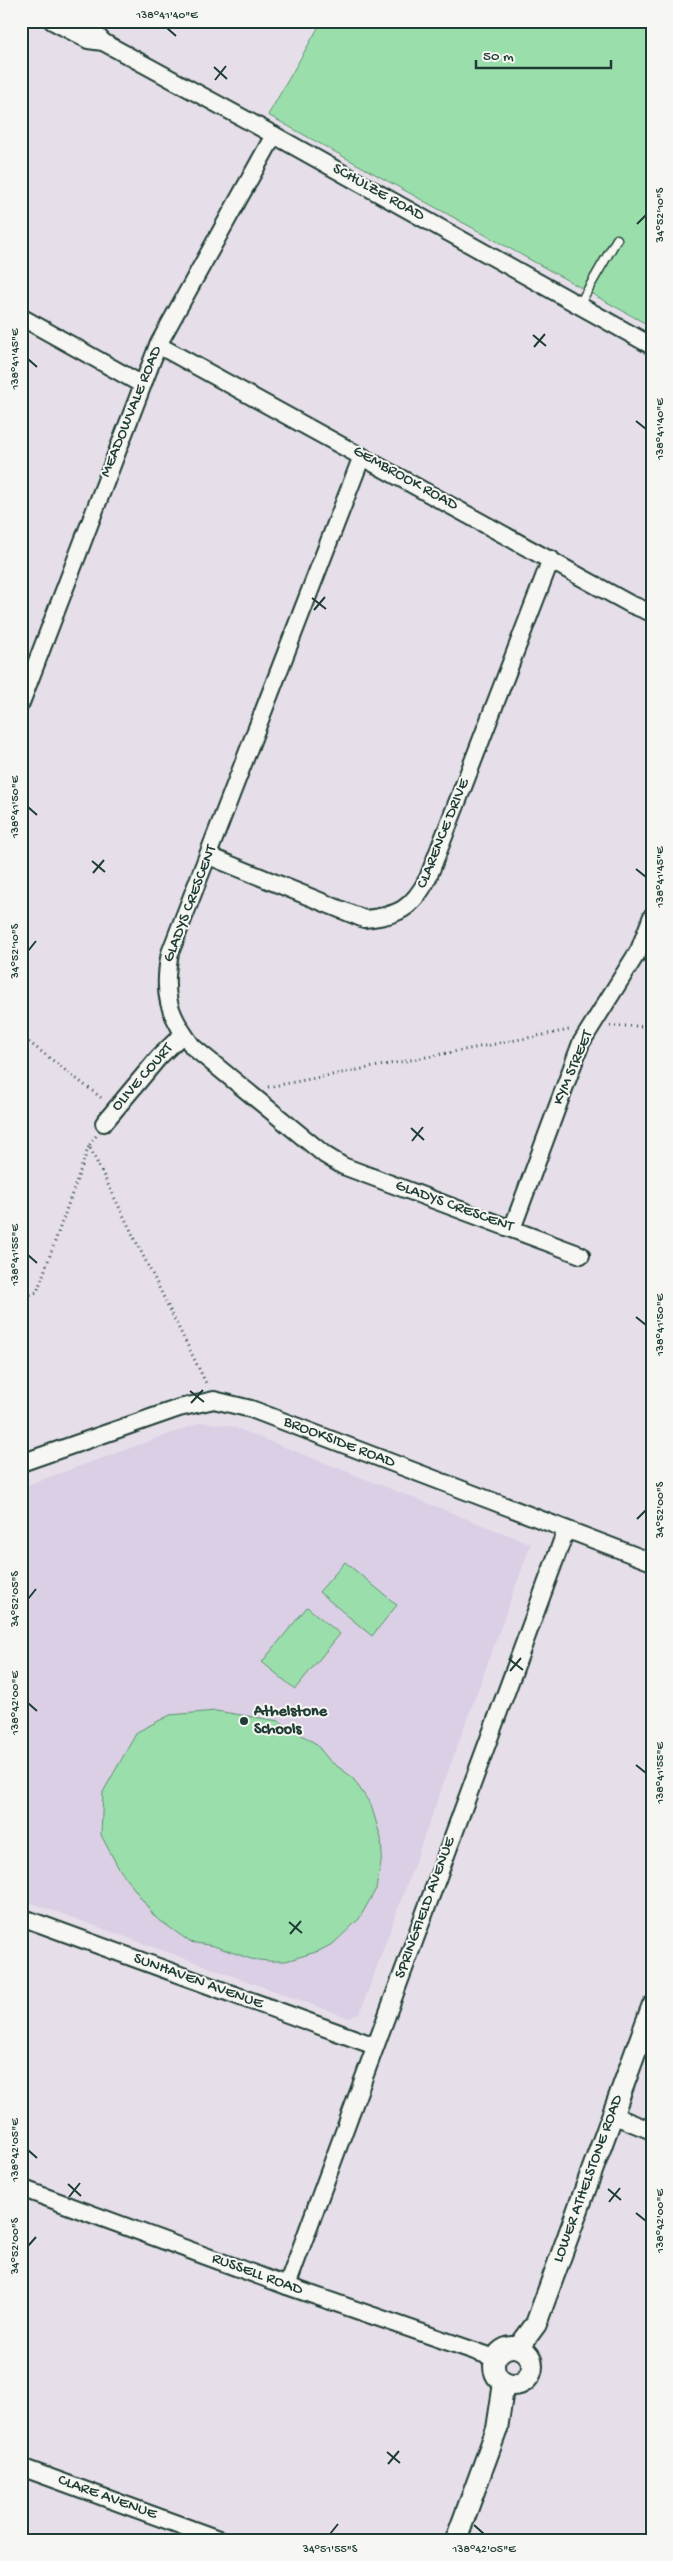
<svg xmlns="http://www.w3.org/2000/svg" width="673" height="2561" font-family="'Gochi Hand',sans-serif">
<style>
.built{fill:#dacfe5}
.pitch{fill:#9adfab;stroke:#5c8e70}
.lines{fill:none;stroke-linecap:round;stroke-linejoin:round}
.service-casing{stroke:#1f3d34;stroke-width:11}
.minor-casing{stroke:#1f3d34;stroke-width:20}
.tertiary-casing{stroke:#1f3d34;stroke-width:24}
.path{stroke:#1f3d34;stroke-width:3;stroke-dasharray:1 4;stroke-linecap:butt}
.service{stroke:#f6f6f2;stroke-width:8}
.minor{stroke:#f6f6f2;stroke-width:16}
.tertiary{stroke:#f6f6f2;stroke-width:20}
.ticks{fill:none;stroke:#1f3d34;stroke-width:2}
.poi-dot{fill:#1f3d34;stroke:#f6f6f2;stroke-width:2}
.labels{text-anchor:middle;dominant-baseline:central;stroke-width:4;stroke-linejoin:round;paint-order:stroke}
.street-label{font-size:16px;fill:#1f3d34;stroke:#f6f6f2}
.poi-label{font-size:16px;font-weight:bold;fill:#1f3d34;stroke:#f6f6f2;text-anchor:start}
.neatline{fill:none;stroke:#1f3d34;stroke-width:2}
.ticks-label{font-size:12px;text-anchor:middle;fill:#1f3d34}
</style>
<rect width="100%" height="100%" fill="#e6dfea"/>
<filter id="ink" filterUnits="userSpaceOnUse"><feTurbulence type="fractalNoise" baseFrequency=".02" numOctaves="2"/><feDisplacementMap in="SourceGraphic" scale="10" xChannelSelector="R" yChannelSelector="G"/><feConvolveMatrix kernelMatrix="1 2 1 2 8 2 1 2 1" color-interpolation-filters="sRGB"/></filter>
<g filter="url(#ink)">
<polygon class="built" points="203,1422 231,1426 531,1544 360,2013 349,2018 21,1899 21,1487"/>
<g class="pitch">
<polygon points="322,21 652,21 652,327 268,115"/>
<polygon points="345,1562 397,1605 372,1636 319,1592"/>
<polygon points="307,1607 340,1634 295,1689 262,1662"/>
<polygon points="216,1711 279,1721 315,1743 330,1761 352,1777 371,1805 381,1838 382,1856 376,1889 359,1919 334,1943 319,1951 286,1961 268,1961 251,1959 214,1946 190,1942 155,1917 118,1867 101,1835 103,1792 137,1732 170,1715"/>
</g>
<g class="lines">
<g class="service-casing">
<polyline id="service" points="579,305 617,239"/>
</g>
<g class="minor-casing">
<g id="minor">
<polyline points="52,21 88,40 103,42 274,135 652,346"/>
<polyline points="85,21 103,42"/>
<polyline points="21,317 141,384"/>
<polyline points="158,345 630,604 652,613"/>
<path d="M362,456L170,953C162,994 168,1014 193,1047L325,1155L343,1166L581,1255"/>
<polyline points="21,703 158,345 274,135"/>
<path d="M209,856L364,919C398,916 412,909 428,878L551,559"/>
<polyline points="104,1123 159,1057 183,1034"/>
<polyline points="512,1229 581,1043 639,950 652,916"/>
<polyline points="21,1463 179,1408 214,1400 251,1409 652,1562"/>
<polyline points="21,1917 375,2046"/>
<polyline points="612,2115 652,2131"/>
<polyline points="21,2188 287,2286 495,2358"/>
<polyline points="287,2286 566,1530"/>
<polyline points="21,2467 221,2540"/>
</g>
</g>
<g class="tertiary-casing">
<g id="tertiary">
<circle cx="513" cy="2366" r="19"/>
<polyline points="519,2347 536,2324 652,2007"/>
<polyline points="456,2540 497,2429 504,2383"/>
</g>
</g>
<g class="path">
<polyline points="610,1026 652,1026"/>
<polyline points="21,1036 104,1100"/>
<polyline points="268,1087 569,1030"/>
<polyline points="96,1136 89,1146 207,1385"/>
<polyline points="21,1298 37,1292 89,1146"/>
</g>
<use href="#service" class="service"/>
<use href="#minor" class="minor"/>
<use href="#tertiary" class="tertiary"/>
</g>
</g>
<path class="ticks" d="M167,28L176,36M214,67L227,79M215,80L226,66M637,224L646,215M533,335L546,346M534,347L545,334M28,359L37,367M636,421L646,429M312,598L326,609M314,610L325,597M28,807L37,815M92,861L105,872M636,869L646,877M93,873L104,860M28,951L36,941M411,1128L424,1140M412,1141L423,1127M28,1255L37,1263M636,1317L646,1325M190,1391L204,1402M191,1403L203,1390M637,1519L646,1510M28,1599L36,1589M509,1659L523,1670M510,1671L521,1658M28,1703L37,1711M636,1765L646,1773M289,1922L302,1933M290,1934L301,1921M28,2150L37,2158M68,2184L81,2196M608,2189L621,2200M69,2197L80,2183M609,2202L620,2188M636,2213L646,2221M28,2246L36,2237M387,2452L400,2463M388,2464L399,2451M474,2525L484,2534M330,2534L338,2524"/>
<circle class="poi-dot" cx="244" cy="1721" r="5"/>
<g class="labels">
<g class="street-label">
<text transform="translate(378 193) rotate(29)">SCHULZE ROAD</text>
<text transform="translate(132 412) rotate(-68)">MEADOWVALE ROAD</text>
<text transform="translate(405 479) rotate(29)">GEMBROOK ROAD</text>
<text transform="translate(444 834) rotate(-68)">CLARENCE DRIVE</text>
<text transform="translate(191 904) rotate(-69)">GLADYS CRESCENT</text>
<text transform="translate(574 1068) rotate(-67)">KYM STREET</text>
<text transform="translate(143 1078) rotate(-49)">OLIVE COURT</text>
<text transform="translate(454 1207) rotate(20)">GLADYS CRESCENT</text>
<text transform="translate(339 1443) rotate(21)">BROOKSIDE ROAD</text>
<text transform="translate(426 1908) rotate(-70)">SPRINGFIELD AVENUE</text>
<text transform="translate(198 1982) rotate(20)">SUNHAVEN AVENUE</text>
<text transform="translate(589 2179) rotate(-70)">LOWER ATHELSTONE ROAD</text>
<text transform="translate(257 2275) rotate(20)">RUSSELL ROAD</text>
<text transform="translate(107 2498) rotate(20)">CLARE AVENUE</text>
</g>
<g class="poi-label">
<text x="254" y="1712">Athelstone<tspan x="254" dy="18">Schools</tspan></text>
</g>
</g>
<rect width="673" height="2561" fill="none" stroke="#f6f6f2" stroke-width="55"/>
<path d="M476 60v8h135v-8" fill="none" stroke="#1f3d34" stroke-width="2.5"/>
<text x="483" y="60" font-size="15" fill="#1f3d34" stroke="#f6f6f2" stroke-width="4" paint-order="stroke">50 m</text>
<rect x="28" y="28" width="618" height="2506" class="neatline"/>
<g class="ticks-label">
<text x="167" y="18">138°41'40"E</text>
<text transform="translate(659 215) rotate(-90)" y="4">34°52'10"S</text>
<text transform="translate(14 359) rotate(-90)" y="4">138°41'45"E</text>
<text transform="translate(659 429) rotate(-90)" y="4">138°41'40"E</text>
<text transform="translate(14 807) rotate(-90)" y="4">138°41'50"E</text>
<text transform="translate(659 877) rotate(-90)" y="4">138°41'45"E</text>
<text transform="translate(14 951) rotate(-90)" y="4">34°52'10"S</text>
<text transform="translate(14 1255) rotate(-90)" y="4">138°41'55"E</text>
<text transform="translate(659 1325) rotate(-90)" y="4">138°41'50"E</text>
<text transform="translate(659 1510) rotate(-90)" y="4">34°52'00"S</text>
<text transform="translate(14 1599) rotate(-90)" y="4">34°52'05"S</text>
<text transform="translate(14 1703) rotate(-90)" y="4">138°42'00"E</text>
<text transform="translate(659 1773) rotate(-90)" y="4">138°41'55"E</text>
<text transform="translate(14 2150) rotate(-90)" y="4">138°42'05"E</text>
<text transform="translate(659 2221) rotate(-90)" y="4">138°42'00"E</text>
<text transform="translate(14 2246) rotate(-90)" y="4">34°52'00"S</text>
<text x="330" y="2552">34°51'55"S</text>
<text x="484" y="2552">138°42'05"E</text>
</g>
</svg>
